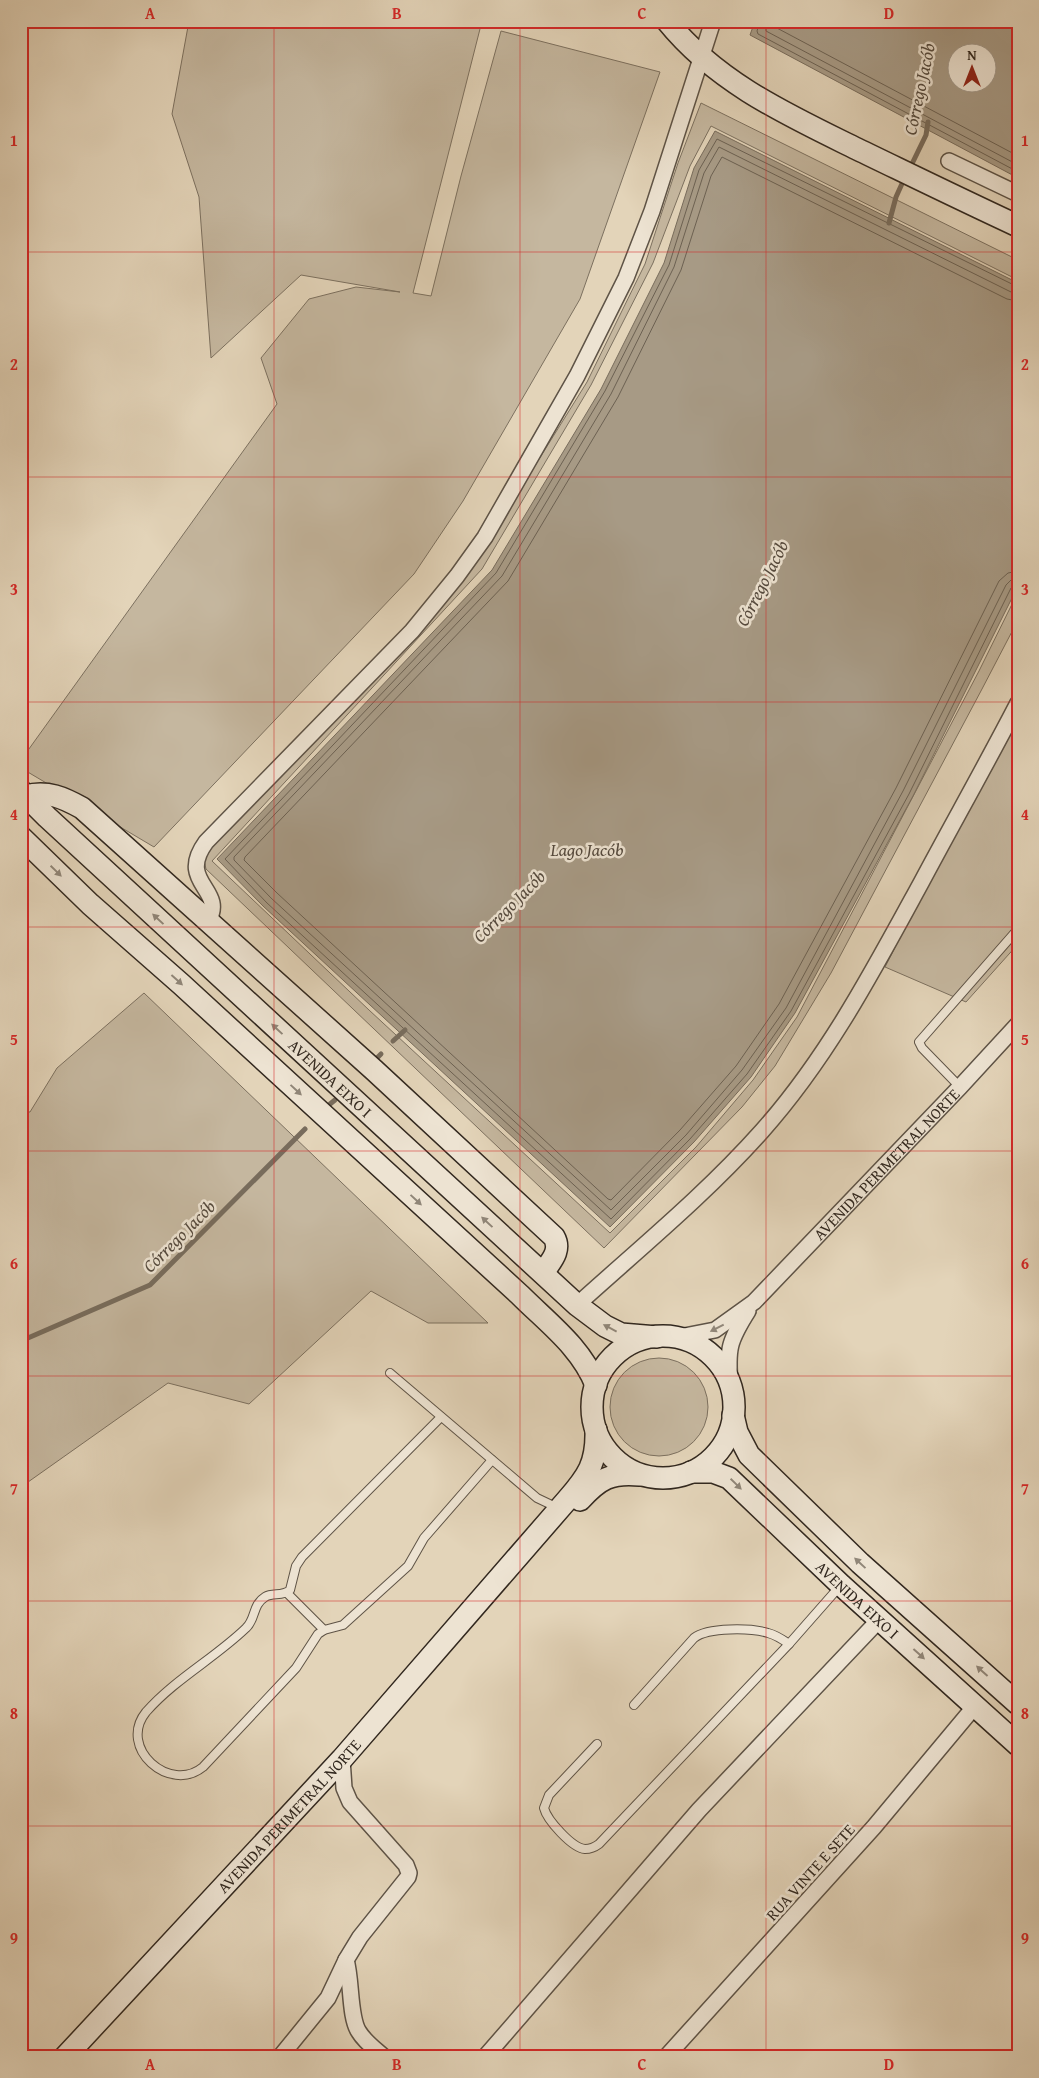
<svg xmlns="http://www.w3.org/2000/svg" width="1039" height="2078" font-family="'Gentium Book Plus',serif">
<style>
.green{fill:#c5b79f;stroke:#7c705f}
.water{fill:#a79a85;stroke:#786c5c;fill-rule:evenodd}
.lines{fill:none;stroke-linecap:round;stroke-linejoin:round}
.shore{stroke:#6c6152;stroke-width:1}
.stream{stroke:#786c5c;stroke-width:5}
.lane-casing{stroke:#5e5346;stroke-width:10}
.street-casing{stroke:#5e5346;stroke-width:18}
.secondary-casing{stroke:#32281f;stroke-width:24}
.lane{stroke:#ede3d2;stroke-width:8}
.street{stroke:#ede3d2;stroke-width:15}
.secondary{stroke:#ede3d2;stroke-width:21}
.oneway{fill:#908678}
.grid{fill:none;stroke:#d62828;stroke-width:1;stroke-opacity:0.55}
.labels{text-anchor:middle;dominant-baseline:central;stroke-width:5;stroke-linejoin:round;paint-order:stroke}
.street-label{font-size:16px;fill:#32281f;stroke:#ede3d2}
.water-label{font-size:18px;font-style:italic;fill:#554a3e;stroke:#ede3d2}
.neatline{fill:none;stroke:#d62828;stroke-width:2}
.grid-label{font-size:16px;text-anchor:middle;font-weight:bold;fill:#d62828}
</style>
<rect width="100%" height="100%" fill="#e3d4b9"/>
<filter id="stains"><feTurbulence type="fractalNoise" baseFrequency=".004" numOctaves="4"/><feColorMatrix values="0 0 0 0 .2 0 0 0 0 .09 0 0 0 0 .02 0 0 0 .5 -.17"/></filter>
<radialGradient id="worn" r=".72"><stop offset=".6" stop-color="#630" stop-opacity="0"/><stop offset="1" stop-color="#630" stop-opacity=".3"/></radialGradient>
<g class="green">
<polygon points="189,21 482,21 413,293 431,296 461,176 501,31 660,72 580,299 463,501 414,574 154,847 21,768 21,760 277,404 261,358 309,299 356,287 400,292 301,275 211,358 199,197 172,114"/>
<polygon points="701,103 1018,260 1018,280 711,126 690,166 653,263 591,385 482,569 212,861 369,1010 610,1233 696,1147 753,1080 797,1017 979,671 1018,592 1018,620 982,689 831,973 775,1066 742,1107 604,1248 206,869 203,856 424,628 475,562 587,382 645,264 678,163"/>
<polygon points="1018,708 1018,944 966,1002 885,967"/>
<polygon points="144,993 488,1323 428,1323 371,1291 249,1404 168,1383 21,1487 21,1112 30,1112 57,1068"/>
<circle cx="659" cy="1407" r="49"/>
</g>
<g class="water">
<path d="M755,21H1018V178L750,35ZM956,52H986V82H956Z"/>
<polygon points="715,131 1018,283 1018,586 913,796 795,1013 751,1077 694,1142 610,1227 263,906 217,859 492,570 601,389 664,263 694,168"/>
</g>
<g class="lines">
<g class="shore">
<polyline points="760,21 757,31 758,34 1018,172"/>
<polyline points="766,21 766,31 1018,165"/>
<polyline points="773,21 775,27 1018,156"/>
<polyline points="1018,287 717,139 699,170 669,265 605,391 496,573 225,859 267,903 611,1219 690,1139 747,1074 791,1011 909,794 1011,588 1018,585"/>
<polyline points="1018,293 1011,292 719,147 704,173 674,267 611,394 502,576 234,857 234,860 271,898 611,1210 686,1135 742,1070 786,1008 903,791 1006,585 1011,580 1018,579"/>
<polyline points="1018,301 1007,299 722,157 711,176 681,270 618,397 508,581 245,857 244,860 277,893 608,1199 611,1200 680,1130 736,1066 779,1004 896,788 999,581 1008,573 1018,571"/>
</g>
<g class="stream">
<polyline points="909,170 926,135 928,122"/>
<polyline points="889,223 896,197 905,177"/>
<polyline points="393,1041 405,1030"/>
<polyline points="375,1060 381,1054"/>
<polyline points="330,1104 335,1100"/>
<polyline points="21,1341 150,1285 305,1129"/>
</g>
<g class="lane-casing">
<g id="lane">
<polyline points="960,1087 922,1048 919,1042 1018,929"/>
<polyline points="390,1373 537,1498 558,1508"/>
<path d="M441,1417L302,1557L296,1566L290,1590C282,1597 273,1592 265,1597C252,1605 256,1619 246,1628C215,1658 175,1679 146,1712C117,1748 170,1794 203,1767L296,1668L318,1634L324,1630L343,1625L408,1566L424,1538L492,1460"/>
<polyline points="287,1593 324,1630"/>
<path d="M634,1705L694,1638C708,1627 751,1628 768,1633C776,1635 782,1639 789,1644"/>
<path d="M597,1744L549,1795L544,1808C547,1820 572,1848 585,1849C591,1849 595,1847 599,1844L789,1644L840,1586"/>
</g>
</g>
<g class="street-casing">
<g id="street">
<polyline points="949,161 1018,194"/>
<path d="M208,921C227,889 176,883 206,842L412,631L457,576L485,537L577,376L626,278L652,211L713,21"/>
<path d="M577,1305C640,1248 706,1194 762,1131C828,1057 874,969 921,883C953,823 987,763 1018,703"/>
<path id="s1" d="M674,1338L715,1330L754,1302L960,1087L1018,1024"/>
<path d="M730,1384C727,1349 729,1341 748,1311"/>
<path d="M346,1960C352,1980 349,2018 359,2032C365,2042 375,2049 384,2057"/>
<polyline points="280,2057 328,1998 346,1960 360,1937 408,1877 409,1873 406,1865 350,1802 344,1788 342,1759"/>
<polyline points="485,2057 699,1810 880,1619"/>
<polyline points="666,2057 874,1827 975,1706"/>
</g>
</g>
<g class="secondary-casing">
<g id="secondary">
<path d="M667,21C717,83 788,115 857,149C911,175 964,201 1018,226"/>
<path id="s2" d="M21,791L47,817L577,1305L605,1326L621,1334L657,1337"/>
<path d="M26,796C47,790 64,798 82,808L374,1070L554,1237C562,1251 550,1262 543,1273"/>
<path d="M21,837L90,904L181,984L520,1295C548,1323 581,1347 596,1385"/>
<circle cx="663" cy="1407" r="71"/>
<polyline points="733,1415 737,1432 749,1455 860,1563 1018,1704"/>
<path id="s3" d="M691,1472H713L729,1478L841,1585L1018,1745"/>
<path d="M580,1500C599,1479 611,1472 640,1475"/>
<path id="s4" d="M65,2057L342,1759L567,1500C588,1476 597,1463 596,1430"/>
</g>
</g>
<use href="#lane" class="lane"/>
<use href="#street" class="street"/>
<use href="#secondary" class="secondary"/>
</g>
<defs><path id="oneway-solid" d="M-6-.8H1V-3.2L6.5 0L1 3.2V.8H-6Z" transform="scale(1.25)"/></defs>
<g class="oneway">
<use href="#oneway-solid" transform="translate(56 871) rotate(44)"/>
<use href="#oneway-solid" transform="translate(158 919) rotate(-137)"/>
<use href="#oneway-solid" transform="translate(177 980) rotate(42)"/>
<use href="#oneway-solid" transform="translate(277 1029) rotate(-137)"/>
<use href="#oneway-solid" transform="translate(296 1090) rotate(43)"/>
<use href="#oneway-solid" transform="translate(416 1200) rotate(43)"/>
<use href="#oneway-solid" transform="translate(487 1222) rotate(-137)"/>
<use href="#oneway-solid" transform="translate(610 1328) rotate(-152)"/>
<use href="#oneway-solid" transform="translate(717 1328) rotate(153)"/>
<use href="#oneway-solid" transform="translate(736 1484) rotate(44)"/>
<use href="#oneway-solid" transform="translate(860 1563) rotate(-137)"/>
<use href="#oneway-solid" transform="translate(919 1654) rotate(42)"/>
<use href="#oneway-solid" transform="translate(982 1671) rotate(-138)"/>
</g>
<path class="grid" d="M274,21V2057M520,21V2057M766,21V2057M21,252H1018M21,477H1018M21,702H1018M21,927H1018M21,1151H1018M21,1376H1018M21,1601H1018M21,1826H1018"/>
<g class="labels">
<g class="street-label">
<text stroke="none"><textPath href="#s2" startOffset="422">AVENIDA EIXO I</textPath></text>
<text stroke="none"><textPath href="#s1" startOffset="281">AVENIDA PERIMETRAL NORTE</textPath></text>
<text stroke="none"><textPath href="#s3" startOffset="216">AVENIDA EIXO I</textPath></text>
<text stroke="none"><textPath href="#s4" startOffset="329">AVENIDA PERIMETRAL NORTE</textPath></text>
<text transform="translate(810 1872) rotate(-48)">RUA VINTE E SETE</text>
</g>
<g class="water-label">
<text transform="translate(919 89) rotate(-78)">Córrego Jacób</text>
<text transform="translate(762 583) rotate(-63)">Córrego Jacób</text>
<text x="587" y="849">Lago Jacób</text>
<text transform="translate(509 906) rotate(-45)">Córrego Jacób</text>
<text transform="translate(179 1236) rotate(-45)">Córrego Jacób</text>
</g>
</g>
<rect width="1039" height="2078" fill="none" stroke="#e3d4b9" stroke-width="55"/>
<g transform="translate(972 68)"><circle r="24" fill="#ede3d2" stroke="#a2988a"/>
<path d="M0-4L9 19L0 12L-9 19Z" fill="#8f2418"/>
<text y="-8" font-size="14" font-weight="bold" text-anchor="middle" fill="#32281f">N</text>
</g>
<rect x="28" y="28" width="984" height="2022" class="neatline"/>
<g class="grid-label">
<text x="150" y="19">A</text>
<text x="397" y="19">B</text>
<text x="642" y="19">C</text>
<text x="889" y="19">D</text>
<text x="14" y="146">1</text>
<text x="1025" y="146">1</text>
<text x="14" y="370">2</text>
<text x="1025" y="370">2</text>
<text x="14" y="595">3</text>
<text x="1025" y="595">3</text>
<text x="14" y="820">4</text>
<text x="1025" y="820">4</text>
<text x="14" y="1045">5</text>
<text x="1025" y="1045">5</text>
<text x="14" y="1269">6</text>
<text x="1025" y="1269">6</text>
<text x="14" y="1494">7</text>
<text x="1025" y="1494">7</text>
<text x="14" y="1719">8</text>
<text x="1025" y="1719">8</text>
<text x="14" y="1944">9</text>
<text x="1025" y="1944">9</text>
<text x="150" y="2070">A</text>
<text x="397" y="2070">B</text>
<text x="642" y="2070">C</text>
<text x="889" y="2070">D</text>
</g>
<rect width="100%" height="100%" filter="url(#stains)"/>
<rect width="100%" height="100%" fill="url(#worn)"/>
</svg>
